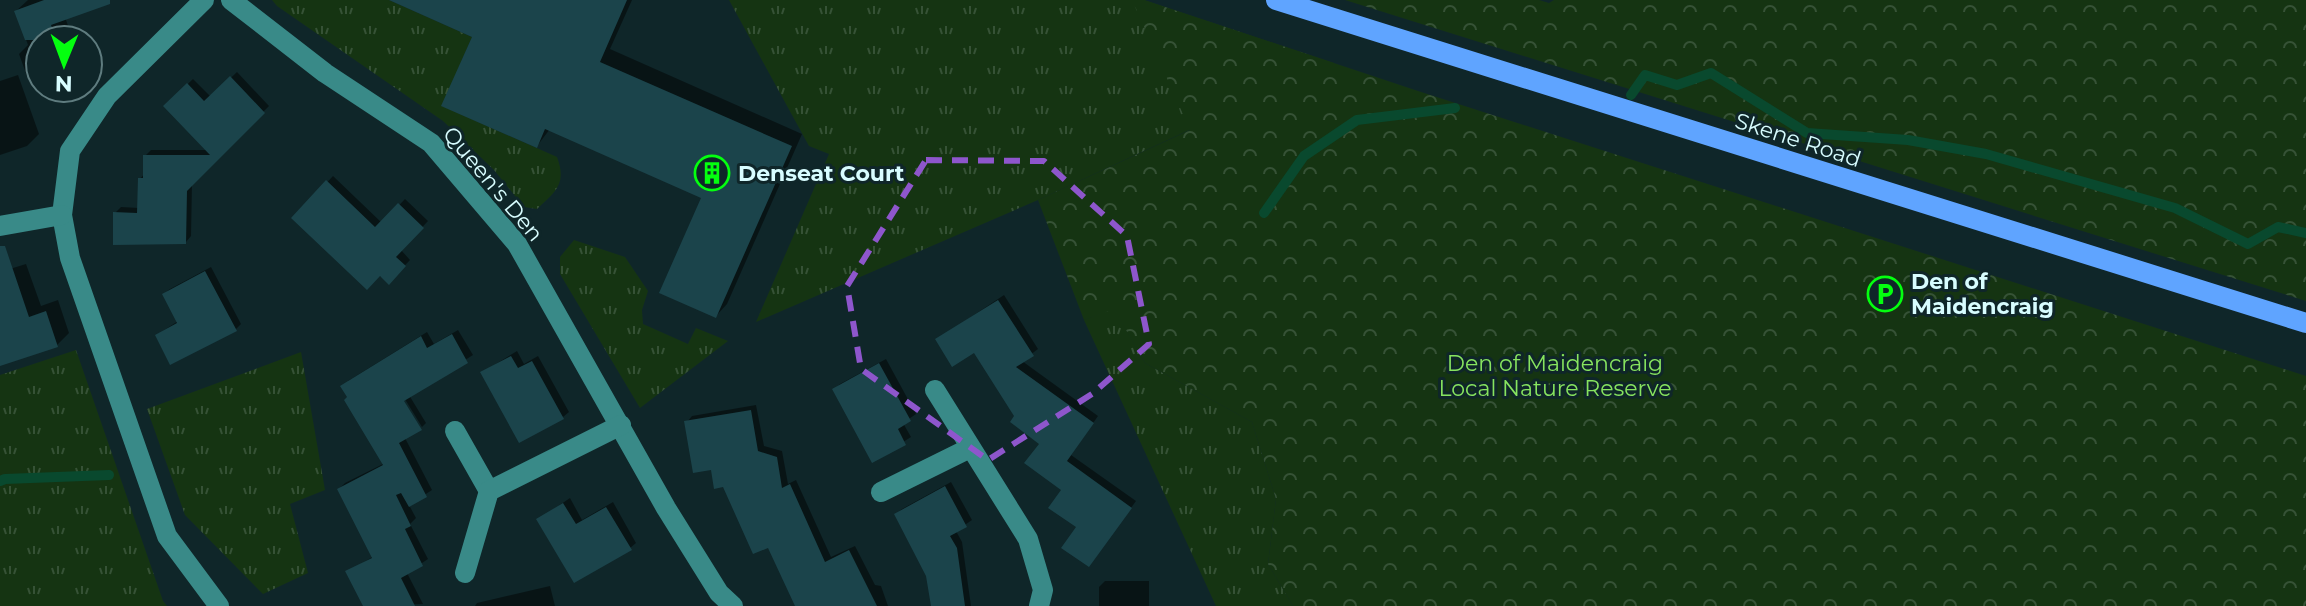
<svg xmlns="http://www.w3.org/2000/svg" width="2306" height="606" font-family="Montserrat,sans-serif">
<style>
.grass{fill:url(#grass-tufts)}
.forest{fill:url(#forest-crowns)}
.shadow{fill:#0007}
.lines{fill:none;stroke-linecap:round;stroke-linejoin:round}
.stream{stroke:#09492e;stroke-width:10}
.building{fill:#1b444b}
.minor{stroke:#398a88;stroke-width:20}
.major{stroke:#5fa4ff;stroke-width:20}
.marked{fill:none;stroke:#8e56cc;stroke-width:6;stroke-dasharray:16 10;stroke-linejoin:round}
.labels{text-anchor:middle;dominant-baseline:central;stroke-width:6;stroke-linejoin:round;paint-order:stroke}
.street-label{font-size:22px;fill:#d8fdff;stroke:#0f2629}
.poi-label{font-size:22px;font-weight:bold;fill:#d8fdff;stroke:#0f2629;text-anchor:start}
.park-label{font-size:22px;fill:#87e45f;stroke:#0f2629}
</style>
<defs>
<pattern id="grass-tufts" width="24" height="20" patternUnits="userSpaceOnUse" patternTransform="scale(2)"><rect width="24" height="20" fill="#153412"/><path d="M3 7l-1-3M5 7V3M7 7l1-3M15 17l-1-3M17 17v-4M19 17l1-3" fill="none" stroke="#365236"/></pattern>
<pattern id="forest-crowns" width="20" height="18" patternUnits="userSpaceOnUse" patternTransform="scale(2)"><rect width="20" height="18" fill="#153412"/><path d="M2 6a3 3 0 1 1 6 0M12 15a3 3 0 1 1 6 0" fill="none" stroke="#365236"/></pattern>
</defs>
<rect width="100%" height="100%" fill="#0f2629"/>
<g class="grass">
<path d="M272,0H389L472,37L442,106L557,157C567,184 556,191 537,209L524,207L494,170L443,121L277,6Z"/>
<polygon points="729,0 1144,0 1334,63 1038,200 756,322 829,154 809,146"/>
<polygon points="574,240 625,257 648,291 642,310 643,324 688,344 696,328 728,341 640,408 560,274 560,257"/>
<polygon points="1114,308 1145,363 1252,422 1276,499 1268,564 1293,606 1216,606 1084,320"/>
<polygon points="76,350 163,601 167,606 0,606 0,375"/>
<polygon points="301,352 325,490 290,504 308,573 263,594 185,515 147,409"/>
</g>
<g class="forest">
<polygon points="1132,0 1144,0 1418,91 2306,376 2306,606 1293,606 1268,564 1276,499 1252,422 1145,363 1114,309 1084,320 1038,200 1190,130"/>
<polygon points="1345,0 1539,0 1549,3 1554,0 2306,0 2306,301"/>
</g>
<g class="shadow">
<polygon points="28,0 74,0 65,17 73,40 40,40 40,71 27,76 19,54 28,45 16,11"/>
<polygon points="393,0 632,0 610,49 802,134 727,304 716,316 703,197 550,129 537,146 475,36"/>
<polygon points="237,72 269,106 192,183 191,236 186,242 115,213 121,207 139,208 140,179 145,173 145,156 151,150 208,150 165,106 193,79 211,97"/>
<polygon points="18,75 39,134 27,146 0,155 0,81"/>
<polygon points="333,176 382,223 405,199 428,221 401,250 410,260 389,282 294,218"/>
<polygon points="26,264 41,306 58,300 69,333 57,345 0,350 0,272"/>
<polygon points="211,267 241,324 236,329 157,335 178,321 164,294 170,289"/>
<polygon points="1004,295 1038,349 1022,361 1098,416 1071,455 1136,501 1094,559 1041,443 1017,416 975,350 938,339"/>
<polygon points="458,330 473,355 409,395 426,423 422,427 400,391 405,438 432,490 409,505 416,518 410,524 428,559 407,573 423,604 365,606 348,572 374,556 339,489 345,483 385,463 349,397 348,381 427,332 434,344"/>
<polygon points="517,351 524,364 538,356 569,412 563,417 483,372"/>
<polygon points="886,359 916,414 903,423 911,437 873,461 834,390 840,384"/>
<polygon points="756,405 764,446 782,451 788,484 796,480 831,557 855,546 875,585 881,586 888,606 798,606 769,545 713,468 687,422 692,416"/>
<polygon points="951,482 972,520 956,531 962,542 971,606 933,606 928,575 896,514 902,509"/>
<polygon points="570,498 582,520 613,502 636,543 630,548 539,519"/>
<polygon points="1105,581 1149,581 1149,606 1099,606 1099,587"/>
<polygon points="550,586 555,606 475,606 477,603"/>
</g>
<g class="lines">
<g class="stream">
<polyline points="1631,95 1645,75 1677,85 1711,73 1807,133 1908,140 1986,154 2175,208 2248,244 2278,227 2306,233"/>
<polyline points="1264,213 1304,156 1357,120 1455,108"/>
<polyline points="0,481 5,479 109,475"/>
</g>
</g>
<g class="building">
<polygon points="44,0 110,0 110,4 51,25 57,40 25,40 14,11"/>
<polygon points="389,0 627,0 600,62 792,146 716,318 659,293 701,198 545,129 537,148 441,106 472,37"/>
<polygon points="230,76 265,113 187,191 186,244 113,245 113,212 137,213 138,178 143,178 143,155 210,155 163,106 187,83 204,101"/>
<polygon points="326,180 375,227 398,203 424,228 396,257 406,266 389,285 380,276 367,290 291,218"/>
<polygon points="0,246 5,246 29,317 46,311 58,347 0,366"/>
<polygon points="205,271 237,331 170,365 155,335 177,323 162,294"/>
<polygon points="998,300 1034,356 1016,367 1094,423 1067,461 1132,508 1089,567 1061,548 1076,527 1048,508 1061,490 1024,463 1039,444 1010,422 1014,416 974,353 952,367 935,339"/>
<polygon points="452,334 468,363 404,401 422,430 399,443 427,497 409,507 401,493 396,495 411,526 405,529 423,566 401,578 415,606 363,606 345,571 372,558 337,489 383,465 344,400 347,397 340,386 421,336 427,348"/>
<polygon points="511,356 518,368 532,361 564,419 519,443 480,372"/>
<polygon points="879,363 911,421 898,429 906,445 872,463 832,389"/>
<polygon points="751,410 758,451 777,457 782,488 790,484 825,562 849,550 877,606 795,606 768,548 753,554 723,487 714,489 711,470 693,473 684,421"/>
<polygon points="945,486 967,527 950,536 957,548 965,606 931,606 926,576 894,514"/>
<polygon points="563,503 576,524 606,507 632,550 574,583 536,519"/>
</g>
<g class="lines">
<g class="minor">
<polyline points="204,0 107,96 70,151 62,215 70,258 167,536 219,606"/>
<polyline points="231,0 325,73 431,143 517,244 666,508 719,593 733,606"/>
<polyline points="0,226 62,215"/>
<polyline points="935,390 1028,539 1043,590 1039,606"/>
<polyline points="455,431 489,491"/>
<polyline points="881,492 970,448"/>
<polyline points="465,573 489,491 621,425"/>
</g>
<polyline class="major" points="1276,0 2306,323"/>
</g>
<path class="marked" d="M926,160L1044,161L1127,236L1149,344L1092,394L988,460L861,369L847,286Z"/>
<defs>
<g id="building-ring" transform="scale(1.8)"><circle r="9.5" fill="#0f2629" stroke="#04ff0f" stroke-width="1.5"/><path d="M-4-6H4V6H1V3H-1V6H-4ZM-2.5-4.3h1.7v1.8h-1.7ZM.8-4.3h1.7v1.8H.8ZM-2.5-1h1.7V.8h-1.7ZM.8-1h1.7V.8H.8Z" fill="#04ff0f"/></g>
<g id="parking-ring" transform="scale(1.8)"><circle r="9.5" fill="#0f2629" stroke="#04ff0f" stroke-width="1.5"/><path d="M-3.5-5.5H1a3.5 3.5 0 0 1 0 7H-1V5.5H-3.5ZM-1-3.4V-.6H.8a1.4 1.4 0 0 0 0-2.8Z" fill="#04ff0f"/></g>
</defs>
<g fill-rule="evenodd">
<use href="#building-ring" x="712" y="173"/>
<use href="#parking-ring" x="1885" y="294"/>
</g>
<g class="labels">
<g class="street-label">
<text transform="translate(1798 140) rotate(18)">Skene Road</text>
<text transform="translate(493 184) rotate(50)">Queen's Den</text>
</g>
<g class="poi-label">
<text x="738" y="173">Denseat Court</text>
<text x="1911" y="281">Den of<tspan x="1911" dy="25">Maidencraig</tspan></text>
</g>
<g class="park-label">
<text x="1555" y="363">Den of Maidencraig<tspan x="1555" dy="25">Local Nature Reserve</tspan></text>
</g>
</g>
<g transform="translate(64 64) rotate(181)"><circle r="38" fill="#0f2629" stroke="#5f7c7f" stroke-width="2"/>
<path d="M0-6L14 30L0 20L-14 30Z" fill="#04ff0f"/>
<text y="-12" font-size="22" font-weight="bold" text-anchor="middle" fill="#d8fdff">N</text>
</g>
</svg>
